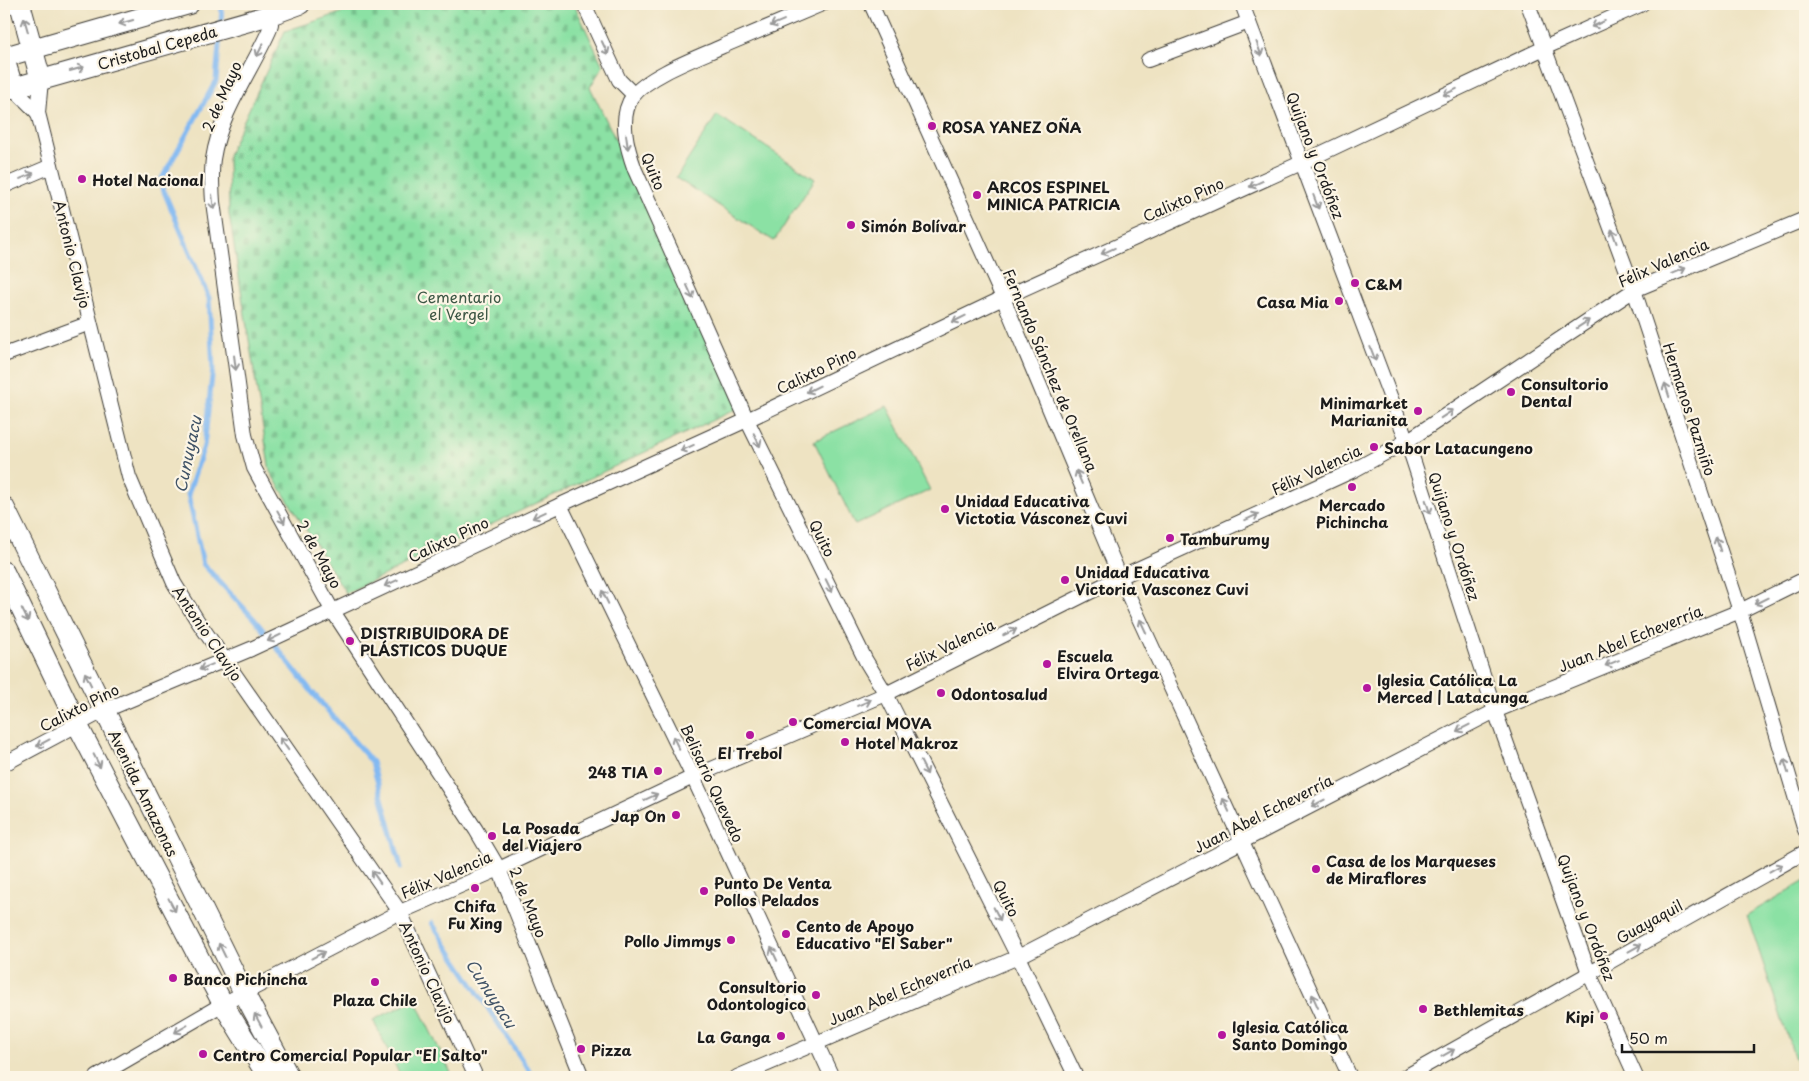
<svg xmlns="http://www.w3.org/2000/svg" width="1809" height="1081" font-family="'Playpen Sans',sans-serif">
<style>
.grass{fill:#8be1a4;stroke:#547e60}
.cemetery{fill:url(#cemetery-stones);stroke:#547e60}
.lines{fill:none;stroke-linecap:round;stroke-linejoin:round}
.stream{stroke:#82b9f2;stroke-width:5}
.street-casing{stroke:#3c3a35;stroke-width:16}
.secondary-casing{stroke:#3c3a35;stroke-width:22}
.street{stroke:#fff;stroke-width:14}
.secondary{stroke:#fff;stroke-width:20}
.oneway{stroke:#999}
.poi-dot{fill:#b5179e;stroke:#fcf5e5;stroke-width:2}
.labels{text-anchor:middle;dominant-baseline:central;stroke-width:4.5;stroke-linejoin:round;paint-order:stroke}
.street-label{font-size:15px;fill:#1c1c1c;stroke:#fcf5e5}
.poi-label{font-size:15px;font-weight:bold;fill:#1c1c1c;stroke:#fcf5e5;text-anchor:start}
.park-label{font-size:15px;fill:#3d5745;stroke:#fcf5e5}
.water-label{font-size:16px;font-style:italic;fill:#405367;stroke:#fcf5e5}
</style>
<defs>
<pattern id="cemetery-stones" width="16" height="16" patternUnits="userSpaceOnUse" patternTransform="scale(1.25)"><rect width="16" height="16" fill="#8be1a4"/><path d="M2 7V4a2 2 0 0 1 4 0v3zM10 15v-3a2 2 0 0 1 4 0v3z" fill="#77c08d"/></pattern>
</defs>
<rect width="100%" height="100%" fill="#fcf5e5"/>
<filter id="ink" filterUnits="userSpaceOnUse"><feTurbulence type="fractalNoise" baseFrequency=".02" numOctaves="2"/><feDisplacementMap in="SourceGraphic" scale="10" xChannelSelector="R" yChannelSelector="G"/><feConvolveMatrix kernelMatrix="1 2 1 2 8 2 1 2 1" color-interpolation-filters="sRGB"/></filter>
<filter id="wash" filterUnits="userSpaceOnUse"><feTurbulence type="fractalNoise" baseFrequency=".0096" numOctaves="4" result="noise"/><feDisplacementMap in="SourceGraphic" scale="20" xChannelSelector="R" yChannelSelector="G"/><feGaussianBlur stdDeviation="1.12" result="paint"/><feColorMatrix in="noise" values="0 0 0 0 0 0 0 0 0 0 0 0 0 0 0 0 0 1.4 0 .05"/><feComposite in="paint" operator="in"/></filter>
<g filter="url(#wash)">
<rect width="100%" height="100%" fill="#eee3c2"/>
<g class="grass">
<polygon points="717,115 815,179 774,241 676,178"/>
<polygon points="887,406 930,490 855,525 814,441"/>
<polygon points="1805,881 1805,1077 1801,1077 1747,915"/>
<polygon points="415,1000 453,1077 401,1077 373,1020"/>
</g>
<polygon class="cemetery" points="360,4 574,4 603,66 590,87 745,405 346,593 270,472 229,214 228,155 285,31 350,10"/>
<g class="lines">
<g class="stream">
<polyline points="221,23 222,4"/>
<polyline points="220,34 216,81 160,182 209,298 213,368 204,446 188,494 203,564 255,620 312,692 372,762 401,867"/>
<polyline points="432,923 528,1069 531,1077"/>
</g>
</g>
</g>
<g filter="url(#ink)">
<g class="lines">
<g class="street-casing">
<g id="street">
<path d="M267,4L271,24L269,31C250,73 220,113 213,159C211,173 212,187 213,202L245,435L254,468L332,610L476,830L499,869L582,1077"/>
<polyline points="584,4 619,80 634,95"/>
<path d="M822,4C789,18 756,32 723,46C699,57 649,75 633,96C618,117 627,148 635,170L747,420L866,661L886,694L1018,957L1076,1077"/>
<polyline points="871,4 1003,298 1120,577 1350,1077"/>
<polyline points="1242,4 1407,441 1495,711 1589,973 1636,1077"/>
<polyline points="1528,4 1634,290 1740,611 1805,830"/>
<polyline points="4,8 16,4"/>
<polyline points="1148,60 1249,22"/>
<polyline points="41,80 38,113 129,477 174,583 197,620 400,912 476,1077"/>
<polyline points="13,88 38,113"/>
<polyline points="4,186 51,166"/>
<polyline points="4,355 90,323"/>
<polyline points="560,505 693,777 832,1077"/>
<polyline points="4,764 103,711 251,649 560,505 747,420 1003,298 1301,163 1544,48 1642,4"/>
<polyline points="97,1077 223,1004 400,912 499,869 693,777 886,694 1120,577 1354,470 1407,441 1634,290 1805,219"/>
<polyline points="737,1077 1018,957 1495,711 1740,611 1805,579"/>
<polyline points="1405,1077 1805,852"/>
</g>
</g>
<g class="secondary-casing">
<g id="secondary">
<polyline points="20,4 41,80"/>
<polyline points="4,57 189,4"/>
<polyline points="4,58 13,88 270,15 300,4"/>
<polyline points="4,507 244,993 289,1077"/>
<polyline points="4,572 78,726 223,1004 268,1077"/>
</g>
</g>
<use href="#street" class="street"/>
<use href="#secondary" class="secondary"/>
</g>
<defs><path id="oneway-shaft" d="M-6 0H5M1.5-3L5.5 0L1.5 3" fill="none" stroke-width="1.6" stroke-linecap="round" stroke-linejoin="round" transform="scale(1.25)"/></defs>
<g class="oneway">
<use href="#oneway-shaft" transform="translate(126 22) rotate(164)"/>
<use href="#oneway-shaft" transform="translate(777 23) rotate(157)"/>
<use href="#oneway-shaft" transform="translate(1598 24) rotate(156)"/>
<use href="#oneway-shaft" transform="translate(26 25) rotate(-106)"/>
<use href="#oneway-shaft" transform="translate(605 48) rotate(65)"/>
<use href="#oneway-shaft" transform="translate(1259 49) rotate(70)"/>
<use href="#oneway-shaft" transform="translate(260 50) rotate(117)"/>
<use href="#oneway-shaft" transform="translate(77 69) rotate(-16)"/>
<use href="#oneway-shaft" transform="translate(1450 92) rotate(155)"/>
<use href="#oneway-shaft" transform="translate(627 142) rotate(82)"/>
<use href="#oneway-shaft" transform="translate(27 176) rotate(-23)"/>
<use href="#oneway-shaft" transform="translate(1256 184) rotate(156)"/>
<use href="#oneway-shaft" transform="translate(213 202) rotate(83)"/>
<use href="#oneway-shaft" transform="translate(1316 202) rotate(69)"/>
<use href="#oneway-shaft" transform="translate(1614 236) rotate(-110)"/>
<use href="#oneway-shaft" transform="translate(1108 251) rotate(156)"/>
<use href="#oneway-shaft" transform="translate(1679 271) rotate(-23)"/>
<use href="#oneway-shaft" transform="translate(690 292) rotate(66)"/>
<use href="#oneway-shaft" transform="translate(959 319) rotate(154)"/>
<use href="#oneway-shaft" transform="translate(1583 324) rotate(-33)"/>
<use href="#oneway-shaft" transform="translate(1373 354) rotate(69)"/>
<use href="#oneway-shaft" transform="translate(235 363) rotate(83)"/>
<use href="#oneway-shaft" transform="translate(813 389) rotate(154)"/>
<use href="#oneway-shaft" transform="translate(1667 390) rotate(-108)"/>
<use href="#oneway-shaft" transform="translate(1447 414) rotate(-33)"/>
<use href="#oneway-shaft" transform="translate(757 440) rotate(64)"/>
<use href="#oneway-shaft" transform="translate(687 448) rotate(156)"/>
<use href="#oneway-shaft" transform="translate(1079 477) rotate(-113)"/>
<use href="#oneway-shaft" transform="translate(1428 507) rotate(72)"/>
<use href="#oneway-shaft" transform="translate(539 515) rotate(155)"/>
<use href="#oneway-shaft" transform="translate(281 517) rotate(61)"/>
<use href="#oneway-shaft" transform="translate(1252 517) rotate(-25)"/>
<use href="#oneway-shaft" transform="translate(1718 544) rotate(-108)"/>
<use href="#oneway-shaft" transform="translate(391 583) rotate(155)"/>
<use href="#oneway-shaft" transform="translate(829 586) rotate(64)"/>
<use href="#oneway-shaft" transform="translate(605 597) rotate(-116)"/>
<use href="#oneway-shaft" transform="translate(1761 601) rotate(154)"/>
<use href="#oneway-shaft" transform="translate(25 615) rotate(64)"/>
<use href="#oneway-shaft" transform="translate(1143 626) rotate(-115)"/>
<use href="#oneway-shaft" transform="translate(1010 632) rotate(-26)"/>
<use href="#oneway-shaft" transform="translate(274 638) rotate(154)"/>
<use href="#oneway-shaft" transform="translate(1612 663) rotate(158)"/>
<use href="#oneway-shaft" transform="translate(206 667) rotate(158)"/>
<use href="#oneway-shaft" transform="translate(88 679) rotate(-116)"/>
<use href="#oneway-shaft" transform="translate(864 703) rotate(-23)"/>
<use href="#oneway-shaft" transform="translate(1463 728) rotate(153)"/>
<use href="#oneway-shaft" transform="translate(43 743) rotate(152)"/>
<use href="#oneway-shaft" transform="translate(676 743) rotate(-116)"/>
<use href="#oneway-shaft" transform="translate(284 744) rotate(-125)"/>
<use href="#oneway-shaft" transform="translate(97 761) rotate(63)"/>
<use href="#oneway-shaft" transform="translate(1786 766) rotate(-107)"/>
<use href="#oneway-shaft" transform="translate(924 768) rotate(63)"/>
<use href="#oneway-shaft" transform="translate(651 797) rotate(-25)"/>
<use href="#oneway-shaft" transform="translate(1318 803) rotate(153)"/>
<use href="#oneway-shaft" transform="translate(1226 805) rotate(-115)"/>
<use href="#oneway-shaft" transform="translate(1776 868) rotate(-29)"/>
<use href="#oneway-shaft" transform="translate(376 877) rotate(-125)"/>
<use href="#oneway-shaft" transform="translate(172 905) rotate(62)"/>
<use href="#oneway-shaft" transform="translate(997 914) rotate(63)"/>
<use href="#oneway-shaft" transform="translate(1635 948) rotate(-29)"/>
<use href="#oneway-shaft" transform="translate(222 950) rotate(-116)"/>
<use href="#oneway-shaft" transform="translate(774 954) rotate(-115)"/>
<use href="#oneway-shaft" transform="translate(318 955) rotate(-28)"/>
<use href="#oneway-shaft" transform="translate(1315 1001) rotate(-114)"/>
<use href="#oneway-shaft" transform="translate(258 1020) rotate(-118)"/>
<use href="#oneway-shaft" transform="translate(181 1029) rotate(150)"/>
<use href="#oneway-shaft" transform="translate(1448 1053) rotate(-29)"/>
</g>
</g>
<g class="poi-dot">
<circle cx="932" cy="126" r="5"/>
<circle cx="82" cy="179" r="5"/>
<circle cx="977" cy="195" r="5"/>
<circle cx="851" cy="225" r="5"/>
<circle cx="1355" cy="283" r="5"/>
<circle cx="1339" cy="301" r="5"/>
<circle cx="1511" cy="392" r="5"/>
<circle cx="1418" cy="411" r="5"/>
<circle cx="1374" cy="447" r="5"/>
<circle cx="1352" cy="487" r="5"/>
<circle cx="945" cy="509" r="5"/>
<circle cx="1170" cy="538" r="5"/>
<circle cx="1065" cy="580" r="5"/>
<circle cx="350" cy="641" r="5"/>
<circle cx="1047" cy="664" r="5"/>
<circle cx="1367" cy="688" r="5"/>
<circle cx="941" cy="693" r="5"/>
<circle cx="793" cy="722" r="5"/>
<circle cx="750" cy="735" r="5"/>
<circle cx="845" cy="742" r="5"/>
<circle cx="658" cy="771" r="5"/>
<circle cx="676" cy="815" r="5"/>
<circle cx="492" cy="836" r="5"/>
<circle cx="1316" cy="869" r="5"/>
<circle cx="475" cy="888" r="5"/>
<circle cx="704" cy="891" r="5"/>
<circle cx="786" cy="934" r="5"/>
<circle cx="731" cy="940" r="5"/>
<circle cx="173" cy="978" r="5"/>
<circle cx="375" cy="982" r="5"/>
<circle cx="816" cy="995" r="5"/>
<circle cx="1423" cy="1009" r="5"/>
<circle cx="1604" cy="1016" r="5"/>
<circle cx="1222" cy="1035" r="5"/>
<circle cx="781" cy="1036" r="5"/>
<circle cx="581" cy="1049" r="5"/>
<circle cx="203" cy="1054" r="5"/>
</g>
<g class="labels">
<g class="street-label">
<text transform="translate(157 47) rotate(-16)">Cristobal Cepeda</text>
<text transform="translate(221 96) rotate(-66)">2 de Mayo</text>
<text transform="translate(1316 155) rotate(69)">Quijano y Ordóñez</text>
<text transform="translate(654 171) rotate(67)">Quito</text>
<text transform="translate(1183 199) rotate(-24)">Calixto Pino</text>
<text transform="translate(73 254) rotate(76)">Antonio Clavijo</text>
<text transform="translate(1663 262) rotate(-24)">Félix Valencia</text>
<text transform="translate(816 370) rotate(-26)">Calixto Pino</text>
<text transform="translate(1051 370) rotate(67)">Fernando Sánchez de Orellana</text>
<text transform="translate(1690 409) rotate(72)">Hermanos Pazmiño</text>
<text transform="translate(1316 469) rotate(-25)">Félix Valencia</text>
<text transform="translate(1455 536) rotate(72)">Quijano y Ordóñez</text>
<text transform="translate(823 538) rotate(64)">Quito</text>
<text transform="translate(448 539) rotate(-25)">Calixto Pino</text>
<text transform="translate(320 554) rotate(61)">2 de Mayo</text>
<text transform="translate(208 633) rotate(56)">Antonio Clavijo</text>
<text transform="translate(1630 638) rotate(-22)">Juan Abel Echeverría</text>
<text transform="translate(950 644) rotate(-26)">Félix Valencia</text>
<text transform="translate(79 707) rotate(-27)">Calixto Pino</text>
<text transform="translate(713 783) rotate(65)">Belisario Quevedo</text>
<text transform="translate(144 793) rotate(64)">Avenida Amazonas</text>
<text transform="translate(1263 813) rotate(-27)">Juan Abel Echeverría</text>
<text transform="translate(446 874) rotate(-23)">Félix Valencia</text>
<text transform="translate(1007 898) rotate(63)">Quito</text>
<text transform="translate(529 902) rotate(68)">2 de Mayo</text>
<text transform="translate(1587 917) rotate(69)">Quijano y Ordóñez</text>
<text transform="translate(1649 921) rotate(-29)">Guayaquil</text>
<text transform="translate(428 972) rotate(65)">Antonio Clavijo</text>
<text transform="translate(900 990) rotate(-23)">Juan Abel Echeverría</text>
</g>
<g class="poi-label">
<text x="942" y="126">ROSA YANEZ OÑA</text>
<text x="92" y="179">Hotel Nacional</text>
<text x="987" y="186">ARCOS ESPINEL<tspan x="987" dy="17">MINICA PATRICIA</tspan></text>
<text x="861" y="225">Simón Bolívar</text>
<text x="1365" y="283">C&amp;M</text>
<text x="1329" y="301" text-anchor="end">Casa Mia</text>
<text x="1521" y="383">Consultorio<tspan x="1521" dy="17">Dental</tspan></text>
<text x="1408" y="402" text-anchor="end">Minimarket<tspan x="1408" dy="17">Marianita</tspan></text>
<text x="1384" y="447">Sabor Latacungeno</text>
<text x="955" y="500">Unidad Educativa<tspan x="955" dy="17">Victotia Vásconez Cuvi</tspan></text>
<text x="1352" y="504" text-anchor="middle">Mercado<tspan x="1352" dy="17">Pichincha</tspan></text>
<text x="1180" y="538">Tamburumy</text>
<text x="1075" y="571">Unidad Educativa<tspan x="1075" dy="17">Victoria Vasconez Cuvi</tspan></text>
<text x="360" y="632">DISTRIBUIDORA DE<tspan x="360" dy="17">PLÁSTICOS DUQUE</tspan></text>
<text x="1057" y="655">Escuela<tspan x="1057" dy="17">Elvira Ortega</tspan></text>
<text x="1377" y="679">Iglesia Católica La<tspan x="1377" dy="17">Merced | Latacunga</tspan></text>
<text x="951" y="693">Odontosalud</text>
<text x="803" y="722">Comercial MOVA</text>
<text x="855" y="742">Hotel Makroz</text>
<text x="750" y="752" text-anchor="middle">El Trebol</text>
<text x="648" y="771" text-anchor="end">248 TIA</text>
<text x="666" y="815" text-anchor="end">Jap On</text>
<text x="502" y="827">La Posada<tspan x="502" dy="17">del Viajero</tspan></text>
<text x="1326" y="860">Casa de los Marqueses<tspan x="1326" dy="17">de Miraflores</tspan></text>
<text x="714" y="882">Punto De Venta<tspan x="714" dy="17">Pollos Pelados</tspan></text>
<text x="475" y="905" text-anchor="middle">Chifa<tspan x="475" dy="17">Fu Xing</tspan></text>
<text x="796" y="925">Cento de Apoyo<tspan x="796" dy="17">Educativo "El Saber"</tspan></text>
<text x="721" y="940" text-anchor="end">Pollo Jimmys</text>
<text x="183" y="978">Banco Pichincha</text>
<text x="806" y="986" text-anchor="end">Consultorio<tspan x="806" dy="17">Odontologico</tspan></text>
<text x="375" y="999" text-anchor="middle">Plaza Chile</text>
<text x="1433" y="1009">Bethlemitas</text>
<text x="1594" y="1016" text-anchor="end">Kipi</text>
<text x="1232" y="1026">Iglesia Católica<tspan x="1232" dy="17">Santo Domingo</tspan></text>
<text x="771" y="1036" text-anchor="end">La Ganga</text>
<text x="591" y="1049">Pizza</text>
<text x="213" y="1054">Centro Comercial Popular "El Salto"</text>
</g>
<g class="park-label">
<text x="459" y="296">Cementario<tspan x="459" dy="17">el Vergel</tspan></text>
</g>
<g class="water-label">
<text transform="translate(187 454) rotate(-78)">Cunuyacu</text>
<text transform="translate(492 993) rotate(57)">Cunuyacu</text>
</g>
</g>
<rect width="1809" height="1081" fill="none" stroke="#fcf5e5" stroke-width="20"/>
<path d="M1622 1044v8h132v-8" fill="none" stroke="#1c1c1c" stroke-width="2.5"/>
<text x="1629" y="1044" font-size="15" fill="#1c1c1c" stroke="#fcf5e5" stroke-width="4" paint-order="stroke">50 m</text>
</svg>
